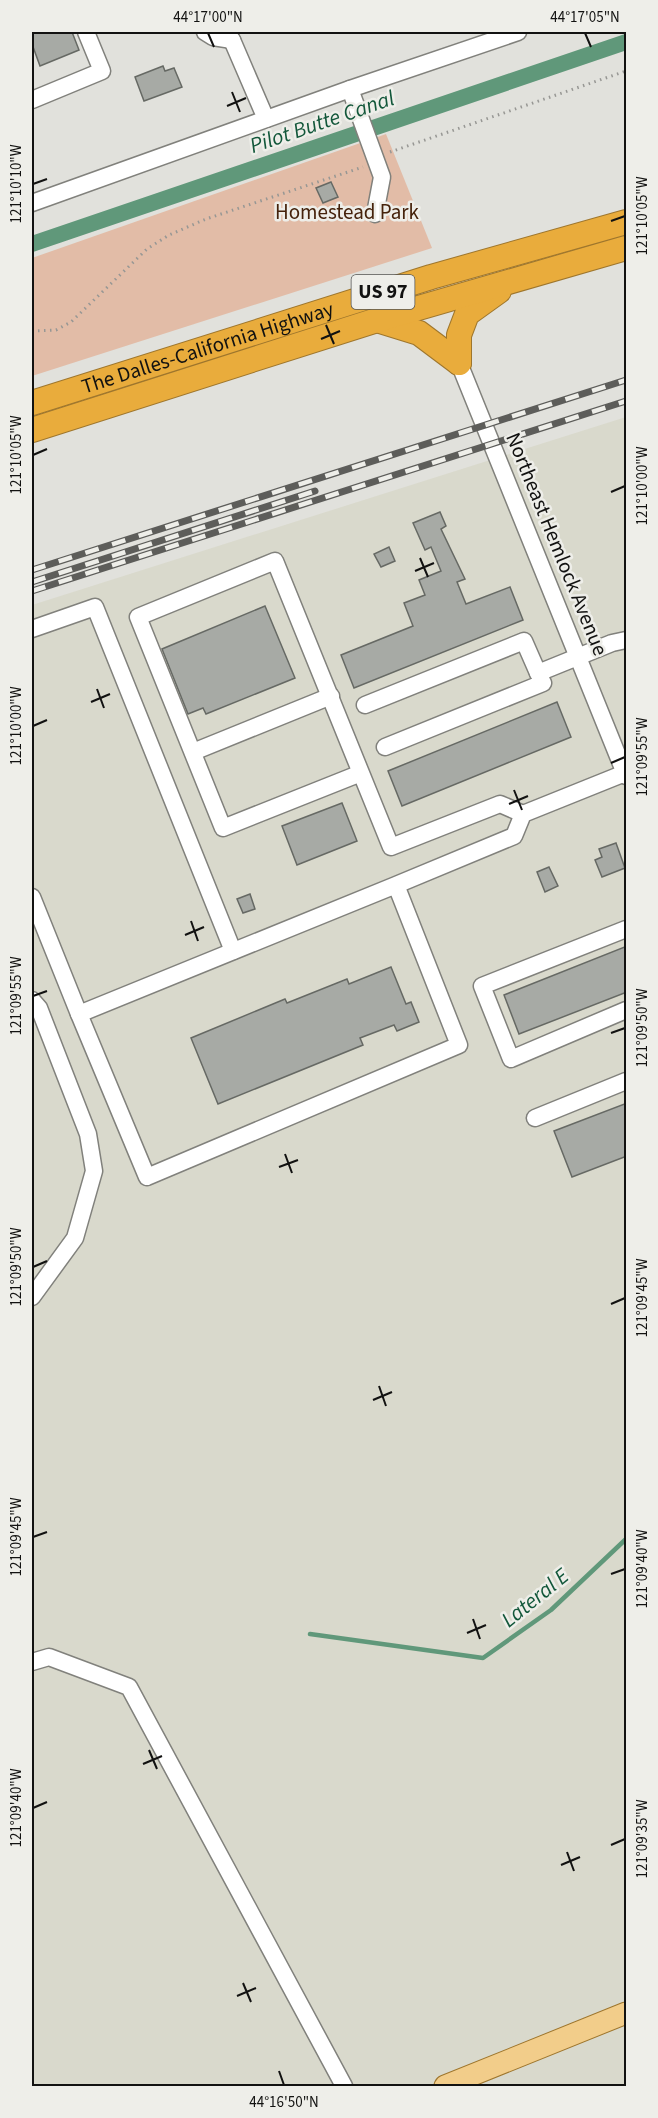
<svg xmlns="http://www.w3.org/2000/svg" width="658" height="2118" font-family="'Source Sans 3',sans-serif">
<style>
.built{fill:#d9d9cc}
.green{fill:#e2bca7}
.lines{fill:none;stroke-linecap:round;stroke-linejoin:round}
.stream{stroke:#60987a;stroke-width:4.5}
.canal{stroke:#60987a;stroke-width:16}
.building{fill:#a7aaa5;stroke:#666964;stroke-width:1.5}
.minor-casing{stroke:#81817c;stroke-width:19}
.major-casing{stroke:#9e762d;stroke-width:23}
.highway-casing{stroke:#9e762d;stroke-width:26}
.path{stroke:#979794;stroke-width:3;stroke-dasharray:1.5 4.5;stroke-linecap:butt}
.minor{stroke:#fff;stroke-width:16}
.major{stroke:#f2cd8a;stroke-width:21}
.highway{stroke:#e9ac3c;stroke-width:24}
.rail-casing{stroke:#5d5d5a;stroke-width:7}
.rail{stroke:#eeeee9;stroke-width:4.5;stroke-dasharray:14;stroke-linecap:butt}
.ticks{fill:none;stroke:#121211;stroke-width:2}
.labels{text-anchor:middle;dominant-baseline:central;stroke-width:5;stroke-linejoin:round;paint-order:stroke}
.shield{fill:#eeeee9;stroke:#545452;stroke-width:1.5}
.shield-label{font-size:20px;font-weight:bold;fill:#121211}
.park-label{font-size:21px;fill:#45220b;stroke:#eeeee9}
.street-label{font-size:21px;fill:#121211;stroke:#eeeee9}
.water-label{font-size:22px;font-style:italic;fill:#12573a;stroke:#eeeee9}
.neatline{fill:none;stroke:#121211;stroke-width:2}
.ticks-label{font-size:15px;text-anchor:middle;fill:#121211}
</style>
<rect width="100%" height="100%" fill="#e1e1dc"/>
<polygon class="built" points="626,417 626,2086 32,2086 32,605"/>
<polygon class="green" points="386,134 432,248 32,376 32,258"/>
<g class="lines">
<polyline class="stream" points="310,1634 483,1658 551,1610 626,1539"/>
<polyline class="canal" points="32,244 626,42"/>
</g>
<g class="building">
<polygon points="32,32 72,32 79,50 40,66 32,44"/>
<polygon points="163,66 165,71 174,68 182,87 144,101 135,77"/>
<polygon points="331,182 338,197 323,203 316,188"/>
<polygon points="440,512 446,526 441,529 465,579 457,582 466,604 510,587 523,620 354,688 341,655 413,626 404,603 425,595 419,580 441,571 431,547 425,550 413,523"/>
<polygon points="389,547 395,561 381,567 374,554"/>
<polygon points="265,606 295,678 206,714 203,708 188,714 162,649"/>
<polygon points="557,702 571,737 402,806 388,771"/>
<polygon points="342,803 357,841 297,865 282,826"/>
<polygon points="616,843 625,868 602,877 595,860 602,857 599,849"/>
<polygon points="549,867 558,886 545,892 537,872"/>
<polygon points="250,894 255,909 243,913 237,899"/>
<polygon points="627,946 627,992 519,1034 504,995"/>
<polygon points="391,967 406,1004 411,1002 419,1022 397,1031 394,1025 360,1038 363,1045 218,1104 191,1038 285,999 287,1003 347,979 349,984"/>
<polygon points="627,1103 627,1156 572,1177 554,1131"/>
</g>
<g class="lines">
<g class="minor-casing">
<g id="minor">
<polyline points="205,32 213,37 232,40"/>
<polyline points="232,40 266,119"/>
<polyline points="350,89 382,177 375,214"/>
<polyline points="32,100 102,71 86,32"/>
<polyline points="32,203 350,89 518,32"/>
<polyline points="459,363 626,776"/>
<polyline points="32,629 95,607 233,951"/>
<polyline points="365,705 524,641 538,673"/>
<polyline points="385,747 543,683 538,673 612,643 626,640"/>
<polyline points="193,752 331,696"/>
<polyline points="361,773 223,828 138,617 275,561 391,847 500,804 523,814"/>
<polyline points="396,885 79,1014 147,1177 459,1045 396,885 514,836 523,814 625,773"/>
<polyline points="32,897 79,1014"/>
<polyline points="626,929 482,986 511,1059 626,1010"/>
<polyline points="32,1000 39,1008 88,1134 94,1171 75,1238 32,1297"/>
<polyline points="535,1118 626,1081"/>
<polyline points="32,1662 49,1657 129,1687 344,2086"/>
</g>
</g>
<g class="major-casing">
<polyline id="major" points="445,2086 626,2013"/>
</g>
<g class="highway-casing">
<g id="highway">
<polyline points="377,320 419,333 459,363"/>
<polyline points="459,363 459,335 467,314 499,291"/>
<path id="s1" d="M32,403L431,277L626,222"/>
<polyline points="32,430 377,320 626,248"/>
</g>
</g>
<g class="path">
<polyline points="390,152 626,71"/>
<polyline points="32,331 56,330 71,322 147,249 169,235 206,219 363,167"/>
</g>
<use href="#minor" class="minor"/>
<use href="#major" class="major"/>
<use href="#highway" class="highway"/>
<g class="rail-casing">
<g id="rail">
<polyline points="32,570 626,380"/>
<polyline points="32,582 315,491"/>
<polyline points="32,591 626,401"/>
</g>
</g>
<use href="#rail" class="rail"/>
</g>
<path class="ticks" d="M208,33L214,47M585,33L591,47M232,92L240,112M227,106L246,98M33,184L47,179M611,221L625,216M326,325L334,344M321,339L340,331M33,455L47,449M611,492L625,486M420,558L428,577M415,571L434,563M97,689L104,708M91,702L110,694M33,726L47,720M611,763L625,757M514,790L522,810M509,804L528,796M191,921L198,941M185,935L204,927M33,996L47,991M611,1033L625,1028M285,1154L292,1173M279,1167L298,1160M33,1267L47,1261M611,1304L625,1298M379,1386L386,1406M373,1400L392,1392M33,1537L47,1532M611,1574L625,1569M473,1619L480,1639M467,1633L486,1625M149,1750L157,1769M143,1764L162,1756M33,1808L47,1802M611,1845L625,1839M567,1852L574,1871M561,1865L580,1857M243,1983L251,2002M237,1996L256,1988M279,2071L284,2085"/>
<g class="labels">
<rect class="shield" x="351.5" y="275" width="63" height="34" rx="4.5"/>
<g class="shield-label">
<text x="383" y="292">US 97</text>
</g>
<g class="park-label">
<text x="347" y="212">Homestead Park</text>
</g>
<g class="street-label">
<text stroke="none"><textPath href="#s1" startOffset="184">The Dalles-California Highway</textPath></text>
<text transform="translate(557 544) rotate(68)">Northeast Hemlock Avenue</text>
</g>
<g class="water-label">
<text transform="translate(322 122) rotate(-19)">Pilot Butte Canal</text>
<text transform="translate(535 1598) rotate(-39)">Lateral E</text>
</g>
</g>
<rect width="658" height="2118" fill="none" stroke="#eeeee9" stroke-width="66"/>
<rect x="33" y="33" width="592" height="2052" class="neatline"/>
<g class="ticks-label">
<text x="208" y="22">44°17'00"N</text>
<text x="585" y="22">44°17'05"N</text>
<text transform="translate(16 184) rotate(-90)" y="5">121°10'10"W</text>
<text transform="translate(642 216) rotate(-90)" y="5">121°10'05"W</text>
<text transform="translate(16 455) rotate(-90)" y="5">121°10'05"W</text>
<text transform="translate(642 486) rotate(-90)" y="5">121°10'00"W</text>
<text transform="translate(16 726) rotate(-90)" y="5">121°10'00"W</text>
<text transform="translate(642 757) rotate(-90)" y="5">121°09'55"W</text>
<text transform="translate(16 996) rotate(-90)" y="5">121°09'55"W</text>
<text transform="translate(642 1028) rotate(-90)" y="5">121°09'50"W</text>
<text transform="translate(16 1267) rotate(-90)" y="5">121°09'50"W</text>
<text transform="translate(642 1298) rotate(-90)" y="5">121°09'45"W</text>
<text transform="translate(16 1537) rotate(-90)" y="5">121°09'45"W</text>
<text transform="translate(642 1569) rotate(-90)" y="5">121°09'40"W</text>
<text transform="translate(16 1808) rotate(-90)" y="5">121°09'40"W</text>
<text transform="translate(642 1839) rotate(-90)" y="5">121°09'35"W</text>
<text x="284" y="2107">44°16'50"N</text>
</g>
</svg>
